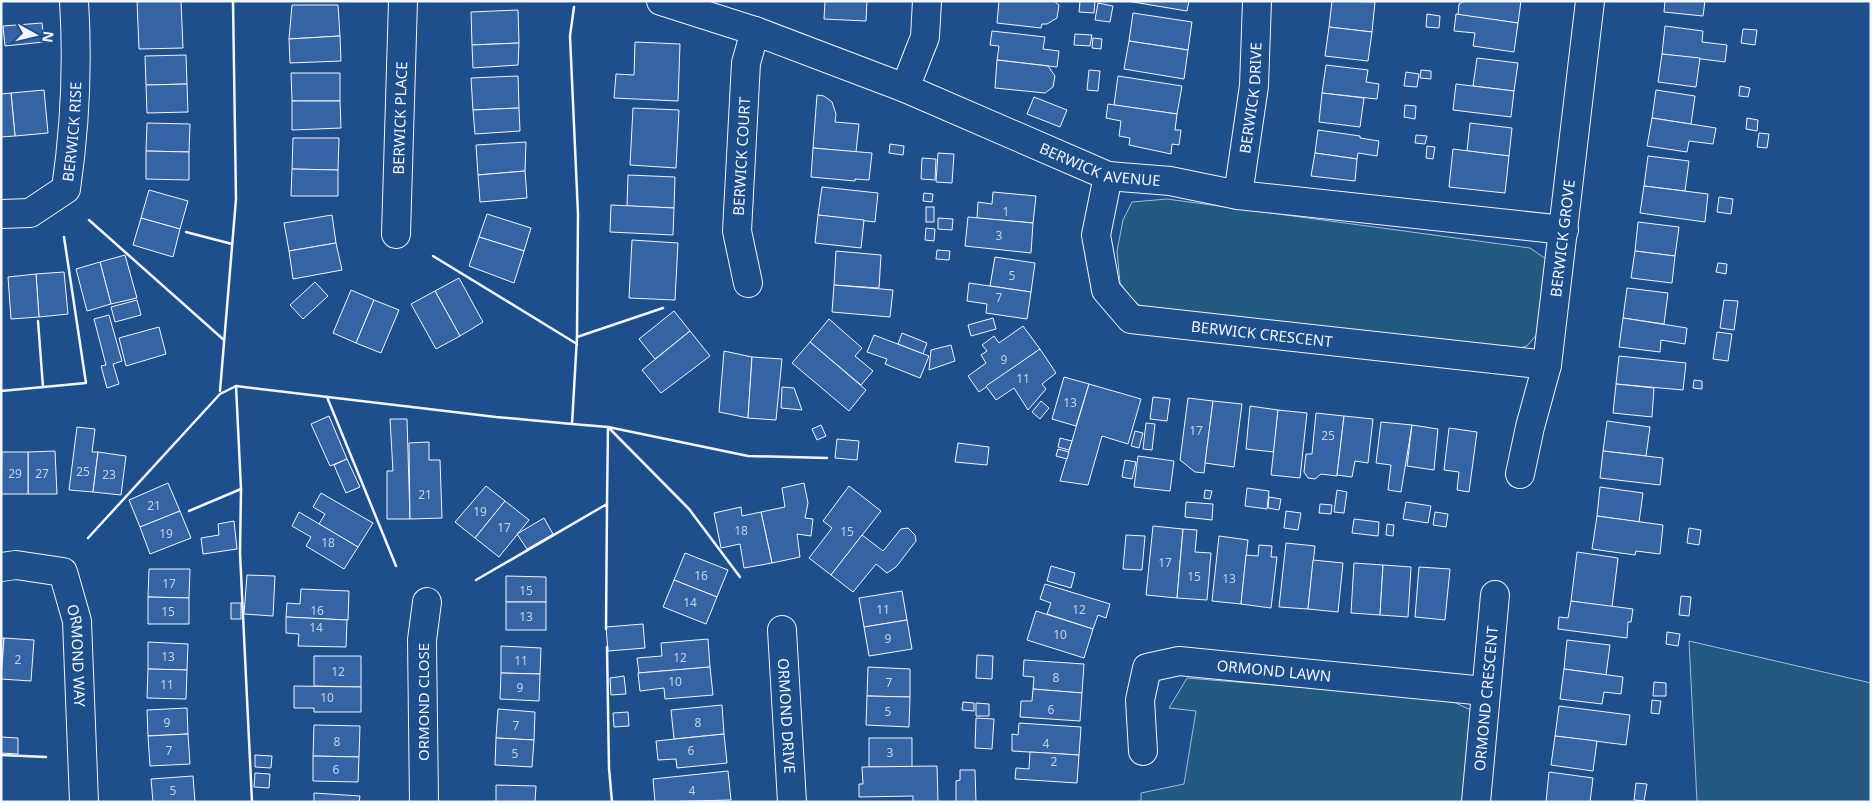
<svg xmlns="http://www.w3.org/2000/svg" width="1872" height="803" font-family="'Noto Sans',sans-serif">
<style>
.green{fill:#245a82;stroke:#a8bbd7}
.building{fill:#3563a3;stroke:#f2f6ff}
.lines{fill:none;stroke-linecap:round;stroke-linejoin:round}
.minor-casing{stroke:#f2f6ff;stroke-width:30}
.minor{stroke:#1f4e8c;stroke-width:28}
.wall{stroke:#f2f6ff;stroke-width:2.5}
.labels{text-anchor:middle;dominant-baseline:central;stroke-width:4;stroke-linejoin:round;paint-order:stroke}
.number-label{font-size:12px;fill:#c3d1e8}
.street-label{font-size:15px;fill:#f2f6ff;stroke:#1f4e8c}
</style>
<rect width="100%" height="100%" fill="#1f4e8c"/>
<g class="green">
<polygon points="1167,199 1530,248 1546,259 1539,332 1527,346 1516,349 1141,307 1131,298 1120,283 1117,251 1123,220 1132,202"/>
<polygon points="1689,641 1871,683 1871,802 1697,802"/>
<polygon points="1187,678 1447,699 1473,711 1467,802 1141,802 1141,793 1184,784 1196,711 1169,708"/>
</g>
<g class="building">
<polygon points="137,1 181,1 183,48 139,49"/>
<polygon points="825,1 867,1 866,21 824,19"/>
<polygon points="999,1 1054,1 1059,5 1057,18 1047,24 1042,24 1041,28 997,23"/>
<polygon points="1080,1 1095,1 1094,13 1079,12"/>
<polygon points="1127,1 1189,1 1187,11"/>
<polygon points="1332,1 1375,2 1372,32 1329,27"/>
<polygon points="1464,1 1521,1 1518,23 1458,15 1459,4"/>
<polygon points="1665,1 1705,1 1703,16 1664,12"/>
<polygon points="1098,3 1113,6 1110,22 1095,20"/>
<polygon points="292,5 338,5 340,36 289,39"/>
<polygon points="518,10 519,43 472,45 471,12"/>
<polygon points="1133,13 1192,22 1188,50 1129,41"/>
<polygon points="1427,14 1440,16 1439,28 1426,27"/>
<polygon points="1456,14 1518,23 1514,52 1473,46 1475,33 1454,31"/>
<polygon points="42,23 44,42 5,46 3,26"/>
<polygon points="1665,26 1703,31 1702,42 1727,45 1725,62 1662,54"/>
<polygon points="1329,27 1372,32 1368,61 1325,56"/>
<polygon points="1743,29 1757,30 1755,45 1741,43"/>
<polygon points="992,31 1045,37 1043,49 1059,51 1057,67 997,60 999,46 990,45"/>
<polygon points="1075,34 1092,35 1090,46 1074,45"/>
<polygon points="340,36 341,61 290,63 289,39"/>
<polygon points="1093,38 1102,39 1101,49 1092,48"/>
<polygon points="1129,41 1188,50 1184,79 1124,69"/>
<polygon points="635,42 680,44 678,101 614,98 616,74 634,75"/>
<polygon points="519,43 518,65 473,68 472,45"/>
<polygon points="1662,54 1700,58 1696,87 1658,82"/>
<polygon points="186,55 187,84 146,85 145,56"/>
<polygon points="1477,58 1518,63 1514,91 1473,86"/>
<polygon points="997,60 1048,66 1055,76 1053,87 1045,93 995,88"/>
<polygon points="1326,65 1368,70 1366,82 1379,84 1377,99 1322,93"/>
<polygon points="1089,70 1100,71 1098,91 1087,90"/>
<polygon points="1421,70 1431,71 1431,79 1420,78"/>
<polygon points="1406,72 1419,74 1417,87 1404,86"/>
<polygon points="291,73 340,73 340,101 292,101"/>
<polygon points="518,76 519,108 473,110 471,78"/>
<polygon points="1118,76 1182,86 1177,114 1114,105"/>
<polygon points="187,84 188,112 147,113 146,85"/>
<polygon points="1456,84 1514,91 1511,117 1453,110"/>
<polygon points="1740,86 1750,88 1748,97 1739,96"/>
<polygon points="44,90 48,133 15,136 11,93"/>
<polygon points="1656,90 1695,96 1691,124 1652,118"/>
<polygon points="11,93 15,136 1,137 1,94"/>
<polygon points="1322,93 1364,98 1360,127 1319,122"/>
<polygon points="817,95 824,96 832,102 836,114 835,122 859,124 856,152 813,148"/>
<polygon points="1034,97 1067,110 1060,127 1027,114"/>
<polygon points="292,101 340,101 341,128 292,130"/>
<polygon points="1108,104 1177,114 1175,130 1181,130 1179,145 1172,144 1171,154 1129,145 1130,138 1119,136 1121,121 1106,118"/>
<polygon points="1405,105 1416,106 1415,119 1404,117"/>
<polygon points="519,108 520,131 475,134 473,110"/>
<polygon points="633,108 679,110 676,168 630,165"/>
<polygon points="1652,118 1716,128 1713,144 1689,141 1687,152 1647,146"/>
<polygon points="1747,118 1758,120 1757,131 1746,129"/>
<polygon points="147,123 190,124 189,152 146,151"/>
<polygon points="1470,123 1512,128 1509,156 1467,151"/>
<polygon points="1318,130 1360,136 1360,138 1379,141 1377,156 1358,153 1357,159 1315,153"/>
<polygon points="1759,133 1769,134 1767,148 1757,147"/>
<polygon points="1416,135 1427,136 1425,144 1415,143"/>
<polygon points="293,138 339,138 338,170 292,169"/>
<polygon points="526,142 525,171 478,175 476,145"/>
<polygon points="890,144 904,146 903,155 889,153"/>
<polygon points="1427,146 1435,147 1433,159 1426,158"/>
<polygon points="813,148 872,153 869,180 855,179 855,181 811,177"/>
<polygon points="1453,149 1509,156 1505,193 1449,187"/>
<polygon points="146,151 189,152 189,180 146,179"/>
<polygon points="938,153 954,154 952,183 936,182"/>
<polygon points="1315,153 1357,159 1355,181 1311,176"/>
<polygon points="1648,156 1689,161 1685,191 1644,186"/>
<polygon points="922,158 936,159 935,180 921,179"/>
<polygon points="292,169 338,170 338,196 291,196"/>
<polygon points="525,171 527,198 480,202 478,175"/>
<polygon points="628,175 675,177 674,208 627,206"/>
<polygon points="1644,186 1708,194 1705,222 1640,213"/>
<polygon points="822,187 878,193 875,222 818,215"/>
<polygon points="149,190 188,201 180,229 141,218"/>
<polygon points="993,192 1036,196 1033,223 977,218 978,202 992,204"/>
<polygon points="924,193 933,194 932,202 923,201"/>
<polygon points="1719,197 1733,199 1731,214 1717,212"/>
<polygon points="611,205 674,208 673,235 610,232"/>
<rect x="926" y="207" width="8" height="15"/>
<polygon points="487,214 531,228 524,251 479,237"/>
<polygon points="332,215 336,243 289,251 284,223"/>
<polygon points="818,215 864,220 861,248 815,243"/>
<polygon points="968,217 1033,223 1031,253 965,246"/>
<polygon points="141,218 180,229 173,257 133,245"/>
<polygon points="938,218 953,219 952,230 938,229"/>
<polygon points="1638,222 1679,227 1675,256 1635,251"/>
<polygon points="926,228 935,229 934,241 925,240"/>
<polygon points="479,237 524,251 514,283 469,266"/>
<polygon points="632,240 678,243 675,300 629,298"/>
<polygon points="336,243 342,270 293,279 289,251"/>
<polygon points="937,250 950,251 949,260 936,259"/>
<polygon points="836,251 881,255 879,288 834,285"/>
<polygon points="1635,251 1675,256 1672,283 1631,278"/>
<polygon points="125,255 137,298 111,304 100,262"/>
<polygon points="995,257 1035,263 1031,292 990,286"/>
<polygon points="100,262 111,304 87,311 76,269"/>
<polygon points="1718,263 1727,264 1726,274 1716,272"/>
<polygon points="64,272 68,314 39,317 36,274"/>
<polygon points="36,274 39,317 11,319 8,277"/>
<polygon points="459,278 483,322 460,336 435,291"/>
<polygon points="315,282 328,296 303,319 290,305"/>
<polygon points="969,283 1031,292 1027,319 986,313 987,304 967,301"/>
<polygon points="834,285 893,290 890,317 832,312"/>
<polygon points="1627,288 1668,293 1664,324 1623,318"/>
<polygon points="351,290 374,300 356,343 333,333"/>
<polygon points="435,291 460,336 436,349 411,304"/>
<polygon points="137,300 141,315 115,322 111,307"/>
<polygon points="374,300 399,310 381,353 356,343"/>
<polygon points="1724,300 1738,301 1734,330 1720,328"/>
<polygon points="674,311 690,331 655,359 639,339"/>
<polygon points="109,315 122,361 113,364 119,384 107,388 101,366 106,365 94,319"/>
<polygon points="993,318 996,329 971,336 968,325"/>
<polygon points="1623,318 1687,328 1685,344 1661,340 1660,352 1619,347"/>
<polygon points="829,319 862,348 855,356 873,371 861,385 810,342"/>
<polygon points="1023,326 1040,349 979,392 968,376 986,363 981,355 987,351 982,345 994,336 999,343"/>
<polygon points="159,327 166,354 126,366 119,338"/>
<polygon points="690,331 710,356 661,393 642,370"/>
<polygon points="1717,332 1732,334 1728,361 1713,359"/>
<polygon points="902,333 927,343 923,354 898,344"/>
<polygon points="874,335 929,356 920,378 885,364 887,359 867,352"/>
<polygon points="810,342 866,390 849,411 792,363"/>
<polygon points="951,345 955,361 929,370 931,350"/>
<polygon points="1040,349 1056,373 1042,384 1046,389 1028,410 1014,388 996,400 986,386"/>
<polygon points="724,351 752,357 748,418 719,412"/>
<polygon points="1619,356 1686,363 1683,390 1616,384"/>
<polygon points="752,357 782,359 776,420 748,418"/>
<polygon points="1064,377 1089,384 1076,426 1052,419"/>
<polygon points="1694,380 1702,381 1702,389 1693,388"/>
<polygon points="1089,384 1141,399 1128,444 1102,436 1088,485 1060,481"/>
<polygon points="1616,384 1654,388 1652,417 1613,413"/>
<polygon points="782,387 794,388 802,410 781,408"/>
<polygon points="1153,397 1170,399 1167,421 1150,419"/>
<polygon points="1188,398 1213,401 1204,473 1195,472 1180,460"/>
<polygon points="1041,401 1049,408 1040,419 1032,412"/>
<polygon points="1213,401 1242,404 1234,467 1205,463"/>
<polygon points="1250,406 1278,410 1274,452 1246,449"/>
<polygon points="1278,410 1307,413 1300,478 1271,475"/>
<polygon points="1316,413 1344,416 1337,476 1321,474 1315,479 1308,478 1304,472 1306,454 1312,454"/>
<polygon points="329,416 347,459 330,466 311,424"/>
<polygon points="1344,416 1373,419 1368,463 1355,461 1352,477 1337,475"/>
<polygon points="390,419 407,419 410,519 387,519 387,471 393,471"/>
<polygon points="1607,421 1650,427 1646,456 1603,451"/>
<polygon points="1381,422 1412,425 1401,492 1388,490 1391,465 1376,463"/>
<polygon points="1146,423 1155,424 1152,450 1143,449"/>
<polygon points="821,425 826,436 817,440 812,429"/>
<polygon points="1412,425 1438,429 1434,470 1407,466"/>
<polygon points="77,427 95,429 92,452 98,452 93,492 69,490"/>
<polygon points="1449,428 1477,432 1469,492 1457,490 1459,472 1444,470"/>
<polygon points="1135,431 1143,433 1139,448 1131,446"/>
<polygon points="1060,438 1072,441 1069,450 1058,447"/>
<polygon points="837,439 859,441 857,460 835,458"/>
<polygon points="429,442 429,460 440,460 442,518 410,519 409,443"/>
<polygon points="958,443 989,447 987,465 955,462"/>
<polygon points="1058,449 1069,452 1067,459 1056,456"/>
<polygon points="55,451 57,494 28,494 28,452"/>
<polygon points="1603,451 1663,458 1660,485 1600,478"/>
<polygon points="2,452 28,452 28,494 1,494"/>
<polygon points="98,452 126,456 121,495 93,492"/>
<polygon points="1138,456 1174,461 1170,491 1134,487"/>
<polygon points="347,459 360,487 346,493 334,465"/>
<polygon points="1125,460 1136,462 1132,479 1122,477"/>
<polygon points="168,483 180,511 140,527 129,500"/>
<polygon points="804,483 808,503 805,518 813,519 811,536 797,534 800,557 772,563 761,512 785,507 782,488"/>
<polygon points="486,486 505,501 475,538 455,522"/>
<polygon points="849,486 881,511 831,575 809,558 832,528 823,521"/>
<polygon points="1600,487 1643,493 1639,522 1597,516"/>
<polygon points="1247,488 1269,491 1267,509 1245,506"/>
<polygon points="1205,490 1212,491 1210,499 1204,498"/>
<polygon points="1337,490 1347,492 1344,513 1334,512"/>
<polygon points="321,493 373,523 358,547 319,524 325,514 313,507"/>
<polygon points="1269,497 1281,499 1279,510 1268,508"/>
<polygon points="505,501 529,520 499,557 475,538"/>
<polygon points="1186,502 1213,504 1212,520 1185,517"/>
<polygon points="1406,502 1431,506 1428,523 1403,519"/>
<polygon points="1320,504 1332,505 1331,514 1319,513"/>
<polygon points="741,507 742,516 761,512 772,563 744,568 740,544 721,548 714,513"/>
<polygon points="180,511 191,538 150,554 140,527"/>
<polygon points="1286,511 1301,513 1298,530 1284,528"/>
<polygon points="299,512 358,547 344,569 306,546 311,537 292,526"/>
<polygon points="1435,512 1448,514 1446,527 1433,525"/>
<polygon points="1597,516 1663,525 1660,554 1636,551 1635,555 1592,549"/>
<polygon points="544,518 553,534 527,549 517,534"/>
<polygon points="1354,519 1379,522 1378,536 1352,533"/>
<polygon points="234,521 237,549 203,554 201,538 219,535 218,524"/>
<polygon points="1387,524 1394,525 1393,536 1386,535"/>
<polygon points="1153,526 1183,529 1177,598 1146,595"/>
<polygon points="908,528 915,535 916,541 896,567 887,573 876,564 853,592 831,575 862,535 883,551 901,529"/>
<polygon points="1689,528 1701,530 1699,545 1687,543"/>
<polygon points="1183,529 1197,530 1195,552 1211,553 1207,600 1177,598"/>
<polygon points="1126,535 1145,536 1142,570 1123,569"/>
<polygon points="1219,536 1248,540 1241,604 1212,601"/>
<polygon points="1286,543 1315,546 1308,609 1279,607"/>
<polygon points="1259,545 1272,546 1271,557 1277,557 1271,608 1241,604 1246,555 1258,556"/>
<polygon points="1577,552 1618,558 1612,607 1571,601"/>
<polygon points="685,553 728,570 717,597 674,580"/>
<polygon points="1313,560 1343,563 1338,612 1308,609"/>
<polygon points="1354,563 1383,565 1380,615 1351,613"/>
<polygon points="1383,565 1411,567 1408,617 1380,615"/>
<polygon points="1051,566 1075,573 1071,588 1047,581"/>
<polygon points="1419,567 1450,569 1445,620 1415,617"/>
<polygon points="149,569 190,569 189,598 148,597"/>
<polygon points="247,575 275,576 273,616 244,614"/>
<polygon points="506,576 546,577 546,602 506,602"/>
<polygon points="674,580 717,597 706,624 663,607"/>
<polygon points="1045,584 1110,604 1106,618 1098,615 1093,629 1047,614 1051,603 1040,599"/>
<polygon points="301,589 349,591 348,620 286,617 287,603 300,604"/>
<polygon points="902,591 907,620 864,627 859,598"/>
<polygon points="1681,596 1691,597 1689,616 1679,615"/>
<polygon points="148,597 189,598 189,624 148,624"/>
<polygon points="1571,601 1633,609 1631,622 1628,622 1627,638 1558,629 1559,617 1568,618"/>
<rect x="506" y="602" width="40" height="28"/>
<rect x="231" y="603" width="10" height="16"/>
<polygon points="1036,611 1093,629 1084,658 1027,640"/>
<polygon points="286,617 347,620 346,647 298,646 299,634 286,633"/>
<polygon points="907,620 912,649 869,656 864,627"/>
<polygon points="643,624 645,648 608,651 606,627"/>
<polygon points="1667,632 1680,634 1678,646 1666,644"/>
<polygon points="1,638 4,638 1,679"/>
<polygon points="4,638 34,640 31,681 1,679"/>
<polygon points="708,639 710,667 639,673 637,658 662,656 661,643"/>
<polygon points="1567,640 1610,645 1606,675 1564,669"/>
<polygon points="148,642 188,644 187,670 148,669"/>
<polygon points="501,646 541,648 540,674 501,673"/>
<polygon points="977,655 993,656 992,679 976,678"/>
<polygon points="314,656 361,656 361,687 314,686"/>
<polygon points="1024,660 1084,664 1082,693 1033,689 1034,677 1023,676"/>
<polygon points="710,667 713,695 665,699 664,688 640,691 638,673"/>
<polygon points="868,667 910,669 910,697 867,696"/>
<polygon points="148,669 187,670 186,699 147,698"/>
<polygon points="1564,669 1623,677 1621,694 1604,692 1602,704 1560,699"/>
<polygon points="501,673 540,674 539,701 500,699"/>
<polygon points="624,676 626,694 611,695 610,678"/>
<polygon points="1654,682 1666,683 1666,696 1653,696"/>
<polygon points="294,686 361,687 361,712 314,712 314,708 294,708"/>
<polygon points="1033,689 1082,693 1080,721 1020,717 1021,701 1032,701"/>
<polygon points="867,696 910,697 909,727 866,725"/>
<polygon points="1652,700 1661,701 1659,714 1651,713"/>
<polygon points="963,702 974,703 974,711 962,710"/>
<polygon points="976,703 989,704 989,716 976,716"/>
<polygon points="722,705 724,734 674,739 671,710"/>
<polygon points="1559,706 1630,715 1626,745 1555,736"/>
<polygon points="187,708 188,734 148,736 147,710"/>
<polygon points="498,709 535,712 534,740 496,738"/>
<polygon points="628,712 629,726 614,727 613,713"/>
<polygon points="976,718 994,719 992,749 975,748"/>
<polygon points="1019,723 1081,727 1079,755 1012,751 1012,734 1018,735"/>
<polygon points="314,725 360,726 359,757 313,756"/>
<polygon points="188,734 190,764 150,766 148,736"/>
<polygon points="724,734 727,763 677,768 676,759 658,760 656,741"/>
<polygon points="1555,736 1597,741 1593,771 1551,765"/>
<polygon points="1,737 18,738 18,754 1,753"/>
<polygon points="496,738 534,740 532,767 495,765"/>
<rect x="869" y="738" width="43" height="29"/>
<polygon points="1030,752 1079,755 1077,783 1015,779 1016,768 1029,769"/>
<polygon points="255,755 272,756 271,768 255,767"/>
<polygon points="313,756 359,757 358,782 313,781"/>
<polygon points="937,766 938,802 913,802 913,796 859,797 859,784 863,784 862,767"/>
<polygon points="960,770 975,770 976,802 956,802 956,781 960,780"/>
<polygon points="728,771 731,800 655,802 653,779"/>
<polygon points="1549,772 1593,778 1590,802 1546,802"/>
<polygon points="255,773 270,774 269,788 254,787"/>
<polygon points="193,776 195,802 153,802 151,779"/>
<polygon points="1636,783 1647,784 1644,801 1634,800"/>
<polygon points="496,785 536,786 535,802 496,802"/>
<polygon points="314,793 360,796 359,802 314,802"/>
</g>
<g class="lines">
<g class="minor-casing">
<g id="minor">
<path id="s1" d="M661,1L755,31L905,88L1108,176L1170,181L1238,195L1564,230"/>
<polyline points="905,88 925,37 927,1"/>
<path id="s2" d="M1108,176L1096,235L1106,290L1131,319L1547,365"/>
<path id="s3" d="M1238,195L1254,86L1257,1"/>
<path id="s4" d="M1,214L30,213L66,189C75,127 78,64 74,1"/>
<path id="s5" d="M396,234L403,1"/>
<path id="s6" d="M748,283L737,231L746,63L755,31"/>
<path id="s7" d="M1520,474L1530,427L1547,365L1590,1"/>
<path id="s8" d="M1,567L16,565L63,572L77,621L84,802"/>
<path id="s9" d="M782,630L792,802"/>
<path id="s10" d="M1143,751L1140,700L1147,668L1179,661L1485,691"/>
<polyline points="424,802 422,640 427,602"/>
<path id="s11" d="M1476,802L1495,595"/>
</g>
</g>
<use href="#minor" class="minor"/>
<g class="wall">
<polyline points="574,7 570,36 578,214 577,337"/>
<polyline points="89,220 224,340"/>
<polyline points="186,232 232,244"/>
<polyline points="433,256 577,344"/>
<polyline points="663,308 577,337 572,424 608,427 748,456 827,458"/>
<polyline points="38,321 43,387"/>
<polyline points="236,386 241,489 240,553 252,802"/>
<polyline points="1,391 86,383 64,237"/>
<polyline points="220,391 236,199 233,1"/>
<polyline points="327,397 396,566"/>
<polyline points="607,504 608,427 689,509 740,577"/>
<polyline points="189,511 241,489"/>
<polyline points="88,538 220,394 236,386 496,417 572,424"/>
<polyline points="476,580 607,504 606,629"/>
<polyline points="607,647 609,768 612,802"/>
<polyline points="1,755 46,757"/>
</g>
</g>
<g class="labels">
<g class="number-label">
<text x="1006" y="211">1</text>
<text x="999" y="235">3</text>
<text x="1012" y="275">5</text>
<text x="999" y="297">7</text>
<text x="1004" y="359">9</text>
<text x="1023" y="378">11</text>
<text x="1070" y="402">13</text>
<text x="1196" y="430">17</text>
<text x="1328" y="435">25</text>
<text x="83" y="471">25</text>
<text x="15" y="473">29</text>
<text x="42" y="473">27</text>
<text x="109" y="474">23</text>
<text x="425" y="494">21</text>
<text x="154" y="505">21</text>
<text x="480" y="511">19</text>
<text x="504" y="527">17</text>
<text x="741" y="530">18</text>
<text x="847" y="531">15</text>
<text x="166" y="533">19</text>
<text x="328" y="542">18</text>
<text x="1165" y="562">17</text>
<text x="701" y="575">16</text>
<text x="1194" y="576">15</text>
<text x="1229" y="578">13</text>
<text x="169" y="583">17</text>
<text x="526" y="590">15</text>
<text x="690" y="602">14</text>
<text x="883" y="609">11</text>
<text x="1079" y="609">12</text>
<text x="317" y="610">16</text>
<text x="168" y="611">15</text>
<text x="526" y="616">13</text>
<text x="316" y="627">14</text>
<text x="1060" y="634">10</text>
<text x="888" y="638">9</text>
<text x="168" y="656">13</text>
<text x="680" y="657">12</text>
<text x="18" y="659">2</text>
<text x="521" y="660">11</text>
<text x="338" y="671">12</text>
<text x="1056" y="677">8</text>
<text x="675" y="681">10</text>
<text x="889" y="682">7</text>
<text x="167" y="684">11</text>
<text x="520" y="687">9</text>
<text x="327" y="697">10</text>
<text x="1051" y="709">6</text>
<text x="888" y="711">5</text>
<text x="167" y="722">9</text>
<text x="698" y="722">8</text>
<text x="516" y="725">7</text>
<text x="337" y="741">8</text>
<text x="1046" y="743">4</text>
<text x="169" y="750">7</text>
<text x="691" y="750">6</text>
<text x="890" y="752">3</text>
<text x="515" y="753">5</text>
<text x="1054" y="761">2</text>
<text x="336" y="769">6</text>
<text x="173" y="790">5</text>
<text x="692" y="790">4</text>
</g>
<g class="street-label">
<text stroke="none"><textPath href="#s3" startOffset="98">BERWICK DRIVE</textPath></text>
<text stroke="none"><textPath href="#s5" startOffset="116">BERWICK PLACE</textPath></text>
<text stroke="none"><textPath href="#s4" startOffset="130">BERWICK RISE</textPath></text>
<text stroke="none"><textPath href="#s6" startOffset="128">BERWICK COURT</textPath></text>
<text stroke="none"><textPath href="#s1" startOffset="470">BERWICK AVENUE</textPath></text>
<text stroke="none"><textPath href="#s7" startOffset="240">BERWICK GROVE</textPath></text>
<text stroke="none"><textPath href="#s2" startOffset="286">BERWICK CRESCENT</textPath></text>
<text stroke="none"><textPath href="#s8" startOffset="148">ORMOND WAY</textPath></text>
<text stroke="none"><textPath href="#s10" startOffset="212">ORMOND LAWN</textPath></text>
<text stroke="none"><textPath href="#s11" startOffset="104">ORMOND CRESCENT</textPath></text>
<text transform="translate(423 702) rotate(-90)">ORMOND CLOSE</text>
<text stroke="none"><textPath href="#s9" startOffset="86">ORMOND DRIVE</textPath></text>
</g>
</g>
<rect width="1872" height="803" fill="none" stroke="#f2f6ff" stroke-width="5"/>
<g transform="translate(35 35) rotate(98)" stroke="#1f4e8c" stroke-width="4" paint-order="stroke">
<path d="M0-4L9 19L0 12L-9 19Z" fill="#f2f6ff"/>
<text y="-8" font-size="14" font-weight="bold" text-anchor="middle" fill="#f2f6ff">N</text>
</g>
</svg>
